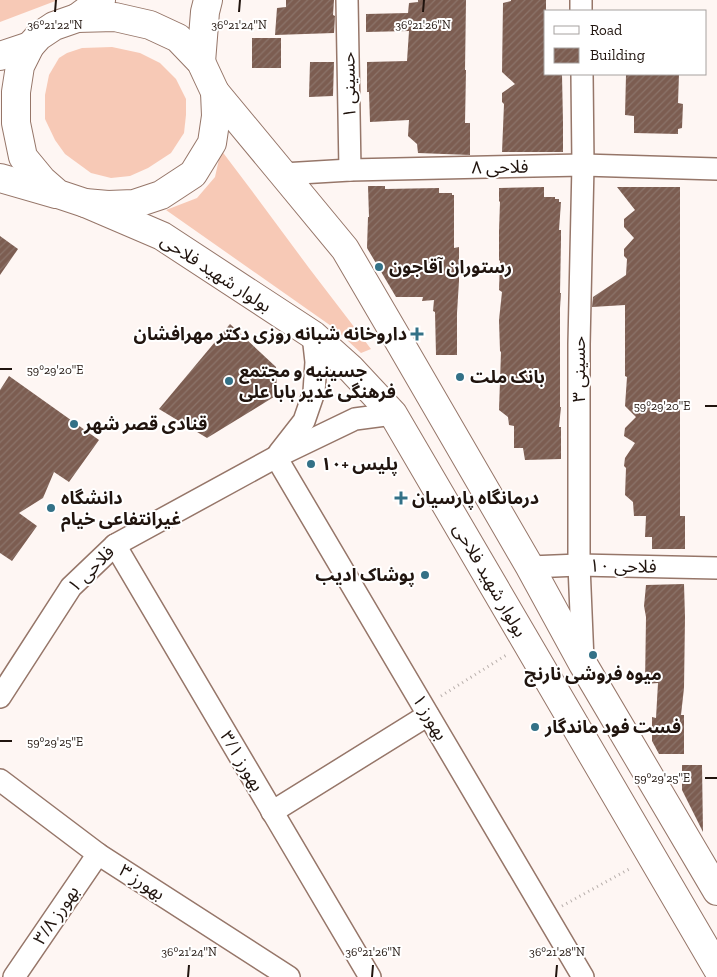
<svg xmlns="http://www.w3.org/2000/svg" width="717" height="977" font-family="'Zilla Slab','Noto Sans Arabic',serif">
<style>
.grass{fill:#f7c9b6}
.building{fill:url(#building-hatch)}
.lines{fill:none;stroke-linecap:round;stroke-linejoin:round}
.minor-casing{stroke:#967669;stroke-width:24}
.tertiary-casing{stroke:#967669;stroke-width:30}
.secondary-casing{stroke:#967669;stroke-width:30}
.path{stroke:#b8afab;stroke-width:3;stroke-dasharray:1 4;stroke-linecap:butt}
.minor{stroke:#fff;stroke-width:21}
.tertiary{stroke:#fff;stroke-width:28}
.secondary{stroke:#fff;stroke-width:28}
.ticks{fill:none;stroke:#20140e;stroke-width:2}
.poi-dot{fill:#337187;stroke:#fff;stroke-width:2}
.labels{text-anchor:middle;dominant-baseline:central;stroke-width:4;stroke-linejoin:round;paint-order:stroke}
.street-label{font-size:18px;fill:#20140e;stroke:#fff}
.poi-label{font-size:18px;font-weight:bold;fill:#20140e;stroke:#fff;text-anchor:start}
.ticks-label{font-size:12px;text-anchor:middle;fill:#20140e;stroke:#fff;stroke-width:4;stroke-linejoin:round;paint-order:stroke}
</style>
<defs>
<pattern id="building-hatch" width="6" height="6" patternUnits="userSpaceOnUse" patternTransform="scale(1.25)"><rect width="6" height="6" fill="#7c5d51"/><path d="M-1 1l2-2M0 6l6-6M5 7l2-2" fill="none" stroke="#8c746a"/></pattern>
</defs>
<rect width="100%" height="100%" fill="#fef6f3"/>
<g class="grass">
<polygon points="0,0 58,0 0,22"/>
<polygon points="112,47 140,53 160,63 176,79 186,99 186,115 184,133 171,153 148,168 130,176 111,178 91,173 65,154 55,140 45,119 45,95 49,75 59,58 67,53 82,48"/>
<polygon points="221,150 252,191 309,268 371,349 361,353 334,328 166,210 197,198 215,177"/>
</g>
<g class="building">
<polygon points="286,0 334,0 333,15 335,16 334,33 275,35 277,8 286,7"/>
<polygon points="418,0 466,0 465,70 466,70 465,123 470,123 470,155 418,153 417,144 408,136 409,120 370,122 369,92 367,92 367,62 407,61 409,31 366,32 366,14 408,13 409,3 418,2"/>
<polygon points="511,0 546,0 546,74 559,74 559,75 562,75 563,122 563,152 502,152 504,104 502,102 502,93 515,84 502,72 503,3 511,1"/>
<rect x="252" y="38" width="29" height="30"/>
<polygon points="310,62 334,62 333,96 309,97"/>
<polygon points="639,74 679,74 678,103 683,104 682,128 678,129 678,134 634,133 634,116 625,115 626,75"/>
<polygon points="368,186 385,186 385,189 439,188 439,193 452,193 452,195 454,195 454,248 459,247 459,281 457,313 457,355 436,355 435,312 433,311 434,300 422,301 423,297 396,297 367,248 368,217 369,217"/>
<polygon points="544,187 544,197 555,197 555,199 559,199 559,202 561,202 559,230 561,230 561,239 560,293 561,293 560,308 560,407 561,407 559,427 561,427 561,459 525,460 523,448 514,448 514,426 509,425 508,417 499,410 501,352 500,351 499,320 502,292 499,290 500,261 499,260 499,231 500,202 499,201 499,188"/>
<polygon points="617,187 680,187 680,516 685,516 685,549 652,549 652,537 645,537 646,516 634,516 633,502 625,495 626,468 624,466 625,458 635,443 624,436 625,428 636,417 625,406 627,377 625,376 625,305 592,307 593,297 626,275 627,259 624,256 624,249 634,238 624,227 624,219 635,210"/>
<polygon points="0,236 18,249 0,275"/>
<polygon points="230,324 276,367 277,395 207,438 159,409"/>
<polygon points="9,376 99,440 69,482 54,472 43,498 19,513 37,526 12,561 0,553 0,390"/>
<polygon points="684,584 685,617 684,688 681,715 684,715 684,754 659,754 652,741 652,717 656,718 658,683 645,684 646,617 644,606 646,585"/>
<polygon points="682,765 702,765 703,832 682,790"/>
</g>
<g class="lines">
<g class="minor-casing">
<g id="minor">
<polyline points="347,0 350,170"/>
<polyline points="581,0 581,11"/>
<polyline points="582,74 583,165 579,344 579,565 583,661"/>
<polyline points="283,174 350,170 583,165 717,169"/>
<polyline points="279,453 304,421 314,392 316,362 313,335"/>
<polyline points="276,457 583,977"/>
<polyline points="115,545 370,977"/>
<polyline points="530,567 579,565 717,568"/>
<polyline points="0,697 71,587 115,545 276,457 355,419 393,414"/>
<polyline points="0,780 98,854 289,977"/>
<polyline points="272,812 428,715"/>
<polyline points="14,977 98,854"/>
</g>
</g>
<g class="tertiary-casing">
<g id="tertiary">
<polyline points="77,18 101,0"/>
<polyline points="201,62 205,12 208,0"/>
</g>
</g>
<g class="secondary-casing">
<g id="secondary">
<polygon points="115,17 150,25 178,38 201,62 215,92 216,116 212,143 193,174 161,195 134,204 108,205 85,203 58,194 42,180 23,157 16,123 16,92 20,66 30,46 39,36 54,26 77,18"/>
<polyline points="0,56 30,46"/>
<polyline points="215,92 283,174 345,249 400,343 530,567 583,664 717,891"/>
<polyline points="0,178 56,194"/>
<polyline points="85,203 162,236 313,335 351,369 393,414 717,968"/>
</g>
</g>
<g class="path">
<polyline points="441,696 508,654"/>
<polyline points="562,906 631,868"/>
</g>
<use href="#minor" class="minor"/>
<use href="#tertiary" class="tertiary"/>
<use href="#secondary" class="secondary"/>
</g>
<path class="ticks" d="M55,12L56,0M239,12L240,0M423,12L424,0M0,369H12M705,406H717M0,741H12M705,778H717M188,977L189,965M372,977L373,965M556,977L557,965"/>
<g class="poi-dot">
<circle cx="379" cy="267" r="5"/>
<path d="M414.5 326.5h5v5h5v5h-5v5h-5v-5h-5v-5h5z"/>
<circle cx="460" cy="377" r="5"/>
<circle cx="229" cy="381" r="5"/>
<circle cx="74" cy="424" r="5"/>
<circle cx="311" cy="464" r="5"/>
<path d="M398.5 490.5h5v5h5v5h-5v5h-5v-5h-5v-5h5z"/>
<circle cx="51" cy="508" r="5"/>
<circle cx="425" cy="575" r="5"/>
<circle cx="593" cy="655" r="5"/>
<circle cx="535" cy="727" r="5"/>
</g>
<g class="labels">
<g class="street-label">
<text transform="translate(349 85) rotate(-91)">حسینی ۱</text>
<text transform="translate(500 167) rotate(-1)">فلاحی ۸</text>
<text transform="translate(216 273) rotate(33)">بولوار شهید فلاحی</text>
<text transform="translate(579 369) rotate(-90)">حسینی ۳</text>
<text transform="translate(623 566) rotate(1)">فلاحی ۱۰</text>
<text transform="translate(91 569) rotate(-45)">فلاحی ۱</text>
<text transform="translate(490 580) rotate(60)">بولوار شهید فلاحی</text>
<text transform="translate(430 717) rotate(59)">بهورز ۱</text>
<text transform="translate(242 761) rotate(59)">بهورز ۳/۱</text>
<text transform="translate(142 882) rotate(33)">بهورز ۳</text>
<text transform="translate(56 915) rotate(-56)">بهورز ۳/۸</text>
</g>
<g class="poi-label">
<text x="389" y="267">رستوران آقاجون</text>
<text x="407" y="334" text-anchor="end">داروخانه شبانه روزی دکتر مهرافشان</text>
<text x="239" y="371">جسینیه و مجتمع<tspan x="239" dy="21">فرهنگی غدیر بابا علی</tspan></text>
<text x="470" y="377">بانک ملت</text>
<text x="84" y="424">قنادی قصر شهر</text>
<text x="321" y="464">پلیس +۱۰</text>
<text x="61" y="498">دانشگاه<tspan x="61" dy="21">غیرانتفاعی خیام</tspan></text>
<text x="412" y="498">درمانگاه پارسیان</text>
<text x="415" y="575" text-anchor="end">پوشاک ادیب</text>
<text x="593" y="674" text-anchor="middle">میوه فروشی نارنج</text>
<text x="545" y="727">فست فود ماندگار</text>
</g>
</g>
<g class="ticks-label">
<text x="55" y="29">36°21'22"N</text>
<text x="239" y="29">36°21'24"N</text>
<text x="423" y="29">36°21'26"N</text>
<text x="55" y="374">59°29'20"E</text>
<text x="662" y="410">59°29'20"E</text>
<text x="55" y="746">59°29'25"E</text>
<text x="662" y="782">59°29'25"E</text>
<text x="189" y="956">36°21'24"N</text>
<text x="373" y="956">36°21'26"N</text>
<text x="557" y="956">36°21'28"N</text>
</g>
<rect x="544" y="10" width="162" height="65" fill="#ffffff" stroke="#a6a19f"/>
<rect x="554" y="26" width="25" height="8" fill="#ffffff" stroke="#a6a19f"/>
<text x="590" y="35" font-size="15" fill="#20140e">Road</text>
<rect x="554" y="48" width="25" height="15" fill="url(#building-hatch)" stroke="#a6a19f"/>
<text x="590" y="60" font-size="15" fill="#20140e">Building</text>
</svg>
